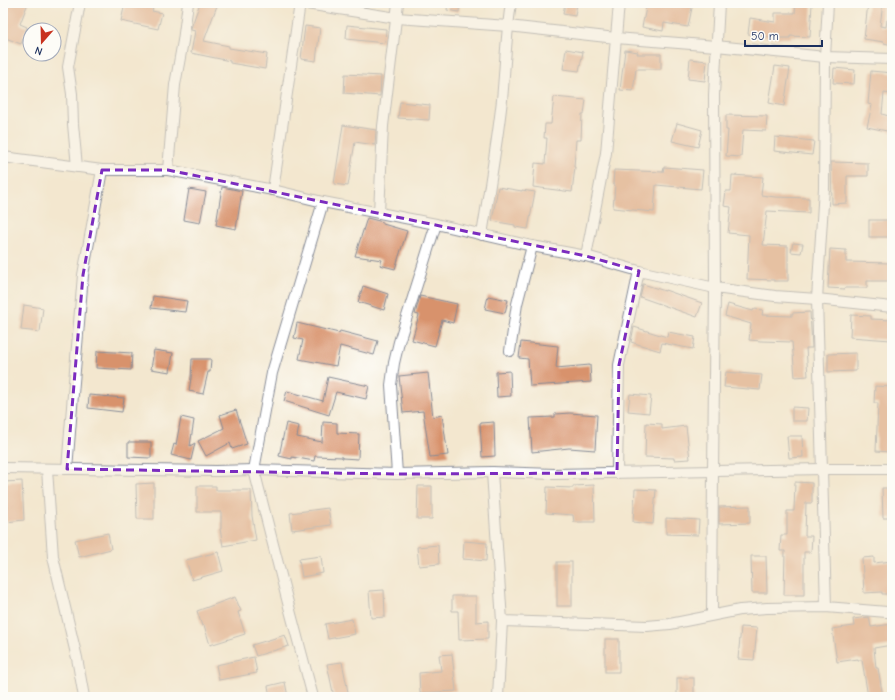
<svg xmlns="http://www.w3.org/2000/svg" width="895" height="700" font-family="'Comic Neue',sans-serif">
<style>
.building{fill:#d8926c}
.lines{fill:none;stroke-linecap:round;stroke-linejoin:round}
.minor-casing{stroke:#878b96;stroke-width:12}
.minor{stroke:#fff;stroke-width:10}
.marked{fill:none;stroke:#7b2cbf;stroke-width:3;stroke-dasharray:8 5;stroke-linejoin:round}
</style>
<rect width="100%" height="100%" fill="#fdfcf7"/>
<filter id="ink" filterUnits="userSpaceOnUse"><feTurbulence type="fractalNoise" baseFrequency=".025" numOctaves="2"/><feDisplacementMap in="SourceGraphic" scale="8" xChannelSelector="R" yChannelSelector="G"/><feConvolveMatrix kernelMatrix="1 2 1 2 8 2 1 2 1" color-interpolation-filters="sRGB"/></filter>
<filter id="wash" filterUnits="userSpaceOnUse"><feTurbulence type="fractalNoise" baseFrequency=".012" numOctaves="4" result="noise"/><feDisplacementMap in="SourceGraphic" scale="16" xChannelSelector="R" yChannelSelector="G"/><feGaussianBlur stdDeviation="0.9" result="paint"/><feColorMatrix in="noise" values="0 0 0 0 0 0 0 0 0 0 0 0 0 0 0 0 0 1.4 0 .05"/><feComposite in="paint" operator="in"/></filter>
<g filter="url(#wash)">
<rect width="100%" height="100%" fill="#f3e7cf"/>
<g id="blocks">
<g class="building">
<polygon points="3,3 28,3 20,24 27,27 21,44 3,37"/>
<polygon points="125,3 155,3 152,11 162,13 158,29 121,21"/>
<polygon points="200,3 218,3 204,41 229,46 229,48 267,54 265,69 230,63 230,61 191,53 195,31 191,30 191,28"/>
<polygon points="448,3 460,3 459,12 447,10"/>
<polygon points="565,3 577,3 575,16 563,14"/>
<polygon points="647,3 693,3 688,27 664,23 663,31 642,27"/>
<polygon points="796,3 812,3 810,37 790,36 790,38 776,38 748,34 750,18 775,22 775,13 795,13"/>
<polygon points="868,3 883,3 880,26 886,27 887,20 892,20 892,45 884,43 884,42 864,39"/>
<polygon points="347,25 386,29 385,43 346,39"/>
<polygon points="305,26 320,28 316,61 301,59"/>
<polygon points="566,49 583,52 579,71 563,69"/>
<polygon points="625,50 638,52 637,54 661,54 661,69 636,69 633,91 620,90"/>
<polygon points="690,59 707,61 705,81 688,79"/>
<polygon points="775,66 790,68 784,106 769,103"/>
<polygon points="834,68 855,70 854,84 833,83"/>
<polygon points="871,71 892,73 892,94 884,93 882,114 892,117 892,132 867,127 872,105 868,104"/>
<polygon points="345,74 381,76 380,96 344,93"/>
<polygon points="554,97 586,100 584,114 582,114 581,140 576,140 574,167 575,167 572,192 533,187 535,163 545,164 547,138 544,138 545,124 551,124"/>
<polygon points="400,102 430,105 429,120 398,118"/>
<polygon points="726,115 767,116 766,131 743,130 741,157 726,156 728,130 726,130"/>
<polygon points="677,123 702,130 698,147 672,141"/>
<polygon points="343,125 376,130 375,145 355,142 348,186 334,184"/>
<polygon points="775,137 814,141 812,155 774,151"/>
<polygon points="831,162 868,163 868,176 847,176 847,203 832,204"/>
<polygon points="664,167 703,170 701,189 656,185 654,212 613,208 615,185 613,184 614,170 663,172"/>
<polygon points="732,175 763,177 761,195 775,197 809,198 809,213 767,211 763,245 788,246 788,281 774,281 774,280 747,279 749,235 728,233 731,207 724,206 726,191 731,191"/>
<polygon points="222,187 242,191 236,229 216,225"/>
<polygon points="498,187 522,191 522,190 535,192 528,229 515,227 515,225 492,221"/>
<polygon points="189,189 206,192 200,223 184,220"/>
<polygon points="367,218 383,222 383,224 407,231 395,269 380,265 382,260 355,256"/>
<rect x="869" y="220" width="23" height="17"/>
<polygon points="793,243 803,244 801,253 791,252"/>
<polygon points="830,249 846,250 846,262 892,263 892,281 867,281 867,288 845,288 845,289 828,288"/>
<polygon points="643,284 665,291 665,290 702,303 697,317 640,297"/>
<polygon points="363,286 388,294 384,310 358,302"/>
<polygon points="153,296 187,301 185,312 151,308"/>
<polygon points="420,296 457,304 453,323 442,320 435,346 412,340 419,315 415,314"/>
<polygon points="488,296 508,300 505,313 485,309"/>
<polygon points="728,304 753,311 754,309 763,310 762,315 792,316 792,313 810,312 812,348 806,348 808,376 795,377 792,342 761,341 749,340 751,324 725,316"/>
<polygon points="24,305 43,308 40,332 21,330"/>
<polygon points="851,315 871,316 871,319 892,320 891,340 850,337"/>
<polygon points="297,323 339,333 340,331 378,341 374,355 340,346 336,366 299,359 303,340 294,338"/>
<polygon points="634,327 667,337 668,332 695,337 693,349 662,343 660,351 631,342"/>
<polygon points="521,342 558,346 556,368 590,365 591,382 530,386 528,359 519,358"/>
<polygon points="154,350 173,353 170,372 151,369"/>
<polygon points="97,351 132,353 131,370 96,368"/>
<polygon points="856,353 856,371 828,372 828,354"/>
<polygon points="192,359 211,359 210,372 208,372 203,394 189,391 191,378"/>
<polygon points="510,371 511,396 497,397 496,372"/>
<polygon points="726,372 762,375 760,390 724,387"/>
<polygon points="428,373 433,417 442,415 448,455 430,457 423,411 403,413 399,376"/>
<polygon points="328,377 369,386 366,399 336,392 329,415 284,401 287,391 323,401"/>
<polygon points="875,386 892,387 892,417 890,452 876,451 878,403 874,403"/>
<polygon points="630,394 651,396 649,413 628,411"/>
<polygon points="89,395 124,398 122,412 88,408"/>
<polygon points="792,407 808,408 807,421 792,421"/>
<polygon points="236,410 247,444 232,449 230,443 206,456 198,441 224,428 220,415"/>
<polygon points="570,413 597,415 595,450 569,448 532,452 530,418 555,417 555,414"/>
<polygon points="181,417 194,420 190,446 195,443 191,460 171,455 174,444 176,445"/>
<polygon points="323,422 337,423 337,433 359,434 358,459 342,458 342,457 315,456 314,461 292,457 292,459 279,456 286,423 299,426 297,437 322,442"/>
<polygon points="494,422 495,456 482,457 480,423"/>
<polygon points="646,423 662,424 662,429 686,426 690,459 674,460 674,458 645,457"/>
<polygon points="787,436 802,436 803,457 789,458"/>
<polygon points="128,442 151,442 151,458 128,457"/>
<polygon points="22,481 24,520 6,522 4,482"/>
<polygon points="795,482 812,483 812,503 806,503 805,536 812,536 811,552 804,552 804,595 784,595 785,551 780,551 781,535 787,535 787,511 794,511"/>
<polygon points="154,483 154,519 137,519 136,484"/>
<polygon points="594,485 595,522 574,522 573,515 546,513 547,487 573,488 573,486"/>
<polygon points="197,486 216,486 216,490 251,490 252,516 256,540 223,546 220,529 221,529 221,512 197,512"/>
<polygon points="418,486 432,486 432,519 417,519"/>
<polygon points="882,488 892,488 892,518 883,518"/>
<polygon points="635,489 656,490 653,524 633,522"/>
<polygon points="750,506 750,523 719,524 719,507"/>
<polygon points="328,508 331,525 292,530 290,513"/>
<polygon points="666,518 699,520 698,535 666,534"/>
<polygon points="108,533 111,549 79,557 75,540"/>
<polygon points="464,541 487,543 486,561 463,559"/>
<polygon points="438,545 439,564 419,566 417,547"/>
<polygon points="218,552 223,571 192,580 186,560"/>
<polygon points="321,556 323,573 302,577 299,559"/>
<polygon points="751,556 766,556 767,593 752,593"/>
<polygon points="874,557 874,563 892,561 892,594 882,594 882,592 864,593 862,558"/>
<rect x="557" y="562" width="15" height="44"/>
<polygon points="384,590 385,617 371,618 369,591"/>
<polygon points="452,596 476,596 476,622 488,621 488,639 459,640 458,611 452,611"/>
<polygon points="235,597 241,611 238,612 245,634 210,645 204,625 202,626 197,611"/>
<polygon points="869,617 871,627 892,624 892,645 874,648 876,668 878,668 883,697 868,697 862,660 858,660 858,659 837,662 832,629 854,626 853,619"/>
<polygon points="352,619 355,634 328,639 325,624"/>
<polygon points="741,627 757,628 754,660 738,659"/>
<polygon points="285,635 289,646 256,656 252,645"/>
<rect x="605" y="639" width="14" height="33"/>
<polygon points="452,654 456,691 420,693 419,673 441,671 439,655"/>
<polygon points="254,657 257,673 219,680 216,665"/>
<polygon points="342,662 349,697 334,697 327,664"/>
<rect x="677" y="678" width="17" height="19"/>
<polygon points="285,682 288,697 270,697 268,686"/>
</g>
</g>
</g>
<g filter="url(#ink)">
<use href="#blocks" fill-opacity="0" stroke="#878b96" stroke-width="1"/>
<g class="lines">
<g class="minor-casing">
<g id="minor">
<polyline points="300,3 397,18 508,26 616,38 716,46 825,57 892,59"/>
<polyline points="3,157 102,170 168,170 273,190 323,202 436,224 532,246 586,256 639,271 715,288 775,296 817,299 892,307"/>
<polyline points="77,167 73,124 72,94 68,67 80,3"/>
<polyline points="168,170 175,85 183,41 188,3"/>
<polyline points="273,190 300,3"/>
<polyline points="379,213 383,126 398,3"/>
<path d="M482,235C489,190 497,145 502,100C505,68 506,35 511,3"/>
<polyline points="586,256 606,153 619,3"/>
<polyline points="510,351 517,304 532,246"/>
<polyline points="3,468 216,471 254,470 397,474 492,472 554,474 822,469 892,469"/>
<polyline points="47,469 53,557 77,658 84,697"/>
<polyline points="67,469 74,382 83,275 102,170"/>
<polyline points="492,472 502,621 498,697"/>
<polyline points="617,473 619,365 639,271"/>
<polyline points="397,474 391,385 394,363 399,342 436,224"/>
<polyline points="826,607 817,299 824,188 825,57 828,3"/>
<polyline points="712,615 713,471 715,288 714,95 719,3"/>
<polyline points="502,621 647,626 670,624 740,610 767,608 826,607 887,612 892,612"/>
<polyline points="313,697 287,599 254,470 272,373 323,202"/>
</g>
</g>
<use href="#minor" class="minor"/>
</g>
</g>
<path d="M0 0H895V700H0ZM102,170H168L586,256L639,271L619,365L617,473L397,474L67,469L83,275Z" fill="#f3e7cf" fill-opacity=".55" fill-rule="evenodd"/>
<path class="marked" d="M102,170H168L586,256L639,271L619,365L617,473L397,474L67,469L83,275Z"/>
<rect width="895" height="700" fill="none" stroke="#fdfcf7" stroke-width="16"/>
<g transform="translate(42 42) rotate(200)"><circle r="19" fill="#fdfcf7" stroke="#a3aaba"/>
<path d="M0-3L7 15L0 10L-7 15Z" fill="#c8321e"/>
<text y="-6" font-size="11" font-weight="bold" text-anchor="middle" fill="#1b2f5e">N</text>
</g>
<path d="M745 40v6h77v-6" fill="none" stroke="#1b2f5e" stroke-width="2"/>
<text x="751" y="40" font-size="12" fill="#1b2f5e" stroke="#fdfcf7" stroke-width="3" paint-order="stroke">50 m</text>
</svg>
